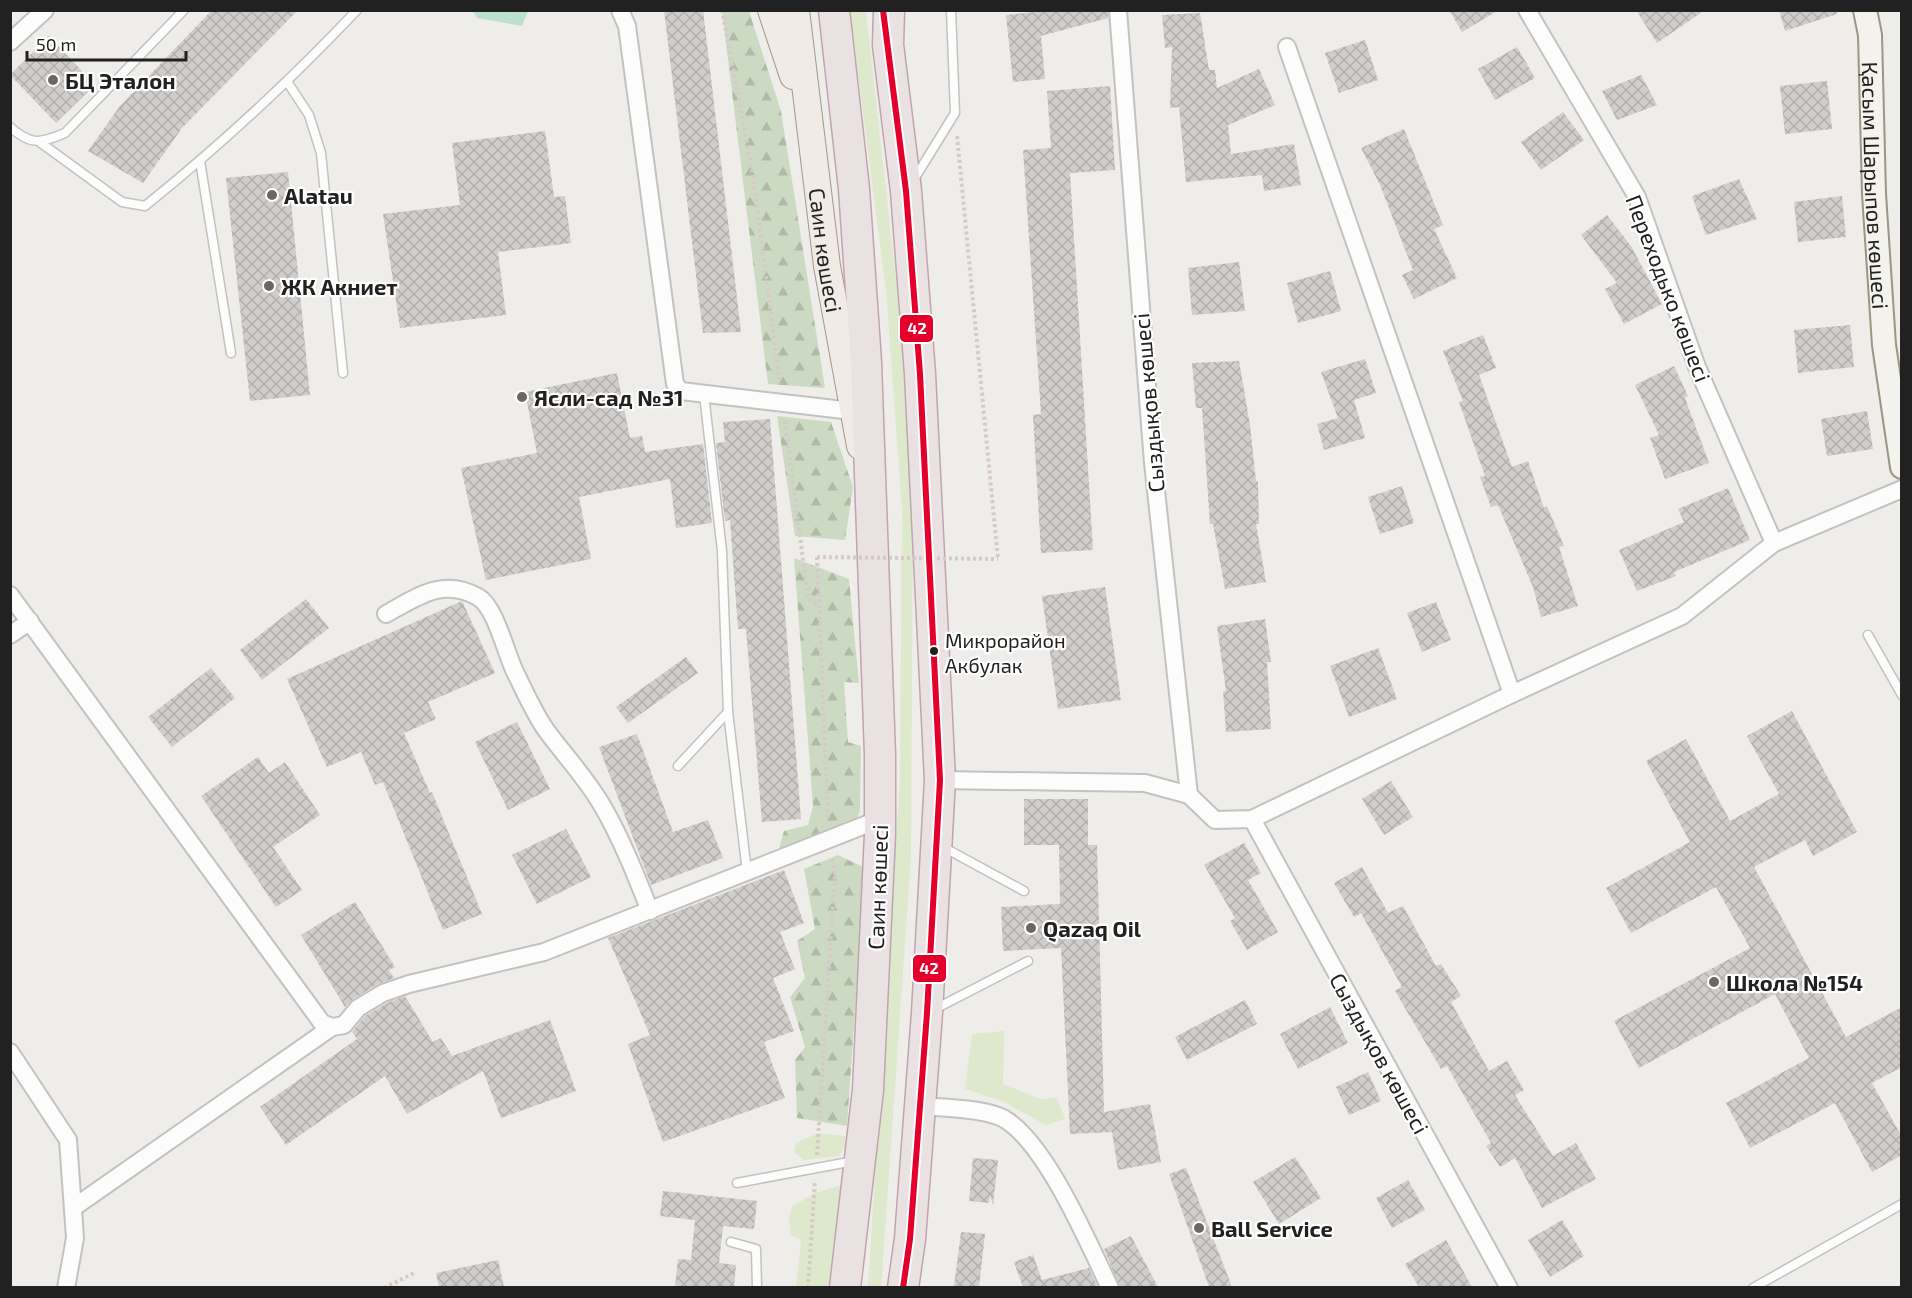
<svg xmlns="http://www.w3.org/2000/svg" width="1912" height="1298" font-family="'Exo 2',sans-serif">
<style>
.grass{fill:#dee8cd}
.forest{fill:url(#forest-firs)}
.pitch{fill:#bbe0cc}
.building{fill:url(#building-cross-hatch)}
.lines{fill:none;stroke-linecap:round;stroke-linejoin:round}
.lane-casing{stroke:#c2c2c0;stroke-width:11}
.street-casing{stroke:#c2c2c0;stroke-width:20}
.secondary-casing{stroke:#979784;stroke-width:26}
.primary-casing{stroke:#a39889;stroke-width:28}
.highway-casing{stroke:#c0a5af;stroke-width:33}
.path{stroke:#d6cac9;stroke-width:4;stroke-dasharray:3 3;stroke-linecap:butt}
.lane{stroke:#fdfcfc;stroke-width:8}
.street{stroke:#fdfcfc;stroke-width:16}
.secondary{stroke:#f3f2ed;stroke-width:22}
.primary{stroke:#f0ebe7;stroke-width:26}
.highway{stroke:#eae1e3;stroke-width:30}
.path-bridge{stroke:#d6cac9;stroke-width:4;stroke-dasharray:3 3;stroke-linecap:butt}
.bus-1-casing{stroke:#fff;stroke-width:10}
.bus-1{stroke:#e4002b;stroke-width:6}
.poi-dot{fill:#696867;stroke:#fff;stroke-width:2}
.bus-dot{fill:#212121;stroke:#fff;stroke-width:2}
.labels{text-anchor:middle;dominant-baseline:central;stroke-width:4.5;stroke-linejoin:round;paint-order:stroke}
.bus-label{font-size:20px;fill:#212121;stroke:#fff;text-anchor:start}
.poi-label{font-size:22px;font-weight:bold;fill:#212121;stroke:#fff;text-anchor:start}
.street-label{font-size:22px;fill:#212121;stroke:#fff}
.line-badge{stroke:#fff;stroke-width:2}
.badge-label{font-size:16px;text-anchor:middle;font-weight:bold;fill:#fff}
</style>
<defs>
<pattern id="forest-firs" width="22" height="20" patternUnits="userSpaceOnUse" patternTransform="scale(1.5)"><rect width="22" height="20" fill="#cddac3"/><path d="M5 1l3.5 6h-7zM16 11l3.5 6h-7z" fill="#b0bba7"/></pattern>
<pattern id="building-cross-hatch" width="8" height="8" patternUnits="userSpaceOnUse" patternTransform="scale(1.5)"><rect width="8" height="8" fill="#d0cdcb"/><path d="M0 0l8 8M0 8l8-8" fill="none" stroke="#b2b0ae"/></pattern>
</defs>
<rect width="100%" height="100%" fill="#efedea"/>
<g class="grass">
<polygon points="850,11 866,11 897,288 913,504 911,858 881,1288 868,1287 900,778 902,508 886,291"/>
<polygon points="1004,1031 1003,1084 1040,1099 1057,1098 1065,1119 1046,1125 1002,1101 965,1089 972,1034"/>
<polygon points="818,1133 845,1136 846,1145 839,1156 804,1160 794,1152 796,1143"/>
<polygon points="843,1185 831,1287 796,1287 801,1240 791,1235 789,1218 792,1207 814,1193"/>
</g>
<g class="forest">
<polygon points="722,11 749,11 781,111 825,388 768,384"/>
<polygon points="777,416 831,422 853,487 845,540 795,536"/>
<polygon points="794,558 849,579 859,683 844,682 848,742 861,746 860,810 856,822 779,849 784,831 808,825 813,806"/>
<polygon points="838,855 865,868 847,1126 797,1118 795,1060 805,1047 790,997 805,978 797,941 815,929 804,869"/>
</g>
<polygon class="pitch" points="473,11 528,11 522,26 477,18"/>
<g class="building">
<polygon points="212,10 298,10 182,128 143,183 88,151 120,106"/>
<polygon points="664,10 703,10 741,332 703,333"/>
<polygon points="1051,10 1108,10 1108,18 1041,36 1045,79 1013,82 1006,15"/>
<polygon points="1449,10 1499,10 1462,32"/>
<polygon points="1636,10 1705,10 1657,43"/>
<polygon points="1779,10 1836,10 1837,14 1785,31"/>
<polygon points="1200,13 1209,70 1215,70 1217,88 1259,69 1275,105 1228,125 1231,154 1294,144 1301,185 1264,191 1262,175 1186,182 1179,107 1170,108 1172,47 1165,48 1162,15"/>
<polygon points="49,36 95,85 56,123 10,75"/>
<polygon points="1365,40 1378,80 1339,93 1325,53"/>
<polygon points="1517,47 1535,78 1495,100 1478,69"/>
<polygon points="1641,75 1657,105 1617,120 1602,91"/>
<polygon points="1827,81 1832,129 1785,134 1780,86"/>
<polygon points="1110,86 1115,170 1070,173 1093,550 1041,553 1033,415 1041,414 1023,150 1051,148 1047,91"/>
<polygon points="1563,112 1584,140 1541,170 1521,142"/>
<polygon points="1404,129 1443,225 1434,229 1457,278 1414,299 1402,275 1413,270 1380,185 1361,148"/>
<polygon points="545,131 554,197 565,196 571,243 498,252 506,315 400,328 383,214 460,205 452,143"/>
<polygon points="288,172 310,395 250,401 226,178"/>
<polygon points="1739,179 1757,219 1706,235 1692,196"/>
<polygon points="1842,196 1846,237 1798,242 1794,202"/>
<polygon points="1607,215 1631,246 1662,304 1624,324 1605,289 1617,283 1581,235"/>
<polygon points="1239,262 1245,311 1192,315 1188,268"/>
<polygon points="1330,271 1341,311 1298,323 1287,283"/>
<polygon points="1850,325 1854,367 1798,373 1794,330"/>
<polygon points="1483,335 1496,368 1479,375 1512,467 1528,461 1544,508 1547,506 1564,546 1559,547 1578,606 1541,617 1533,587 1498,505 1491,507 1480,477 1485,476 1459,402 1463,401 1443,351"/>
<polygon points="1365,359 1376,393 1354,400 1365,438 1324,450 1317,424 1338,418 1321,372"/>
<polygon points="1239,361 1250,425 1256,481 1258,481 1259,524 1256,524 1266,582 1225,589 1213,524 1210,524 1202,408 1196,408 1192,363"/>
<polygon points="1674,366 1688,396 1685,398 1709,463 1665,479 1650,438 1659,435 1635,385"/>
<polygon points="617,373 630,438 642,436 645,452 703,444 712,523 676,528 670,479 579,497 591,559 486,580 461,468 537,453 525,392"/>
<polygon points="1867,411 1873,449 1827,456 1821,419"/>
<polygon points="770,419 801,819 762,822 746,629 738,629 730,520 725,521 716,443 725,442 723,422"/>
<polygon points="1402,486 1414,523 1380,534 1368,497"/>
<polygon points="1728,488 1750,540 1674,572 1676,576 1637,591 1619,550 1684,522 1678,509"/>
<polygon points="1105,587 1121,700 1058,709 1042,596"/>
<polygon points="306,599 329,628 262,680 240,650"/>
<polygon points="462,601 495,673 428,702 436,719 404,733 430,793 432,792 482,914 443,930 383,782 375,785 361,752 327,767 287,679"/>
<polygon points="1436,602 1451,640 1422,652 1407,613"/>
<polygon points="1265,619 1271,662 1267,662 1271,729 1226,732 1223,691 1226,691 1217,626"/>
<polygon points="1378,648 1397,699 1349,717 1330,666"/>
<polygon points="686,657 698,673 628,723 616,707"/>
<polygon points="211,668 235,698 172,747 148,717"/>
<polygon points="1792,711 1857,832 1813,856 1805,840 1754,867 1846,1037 1902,1007 1902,1067 1872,1083 1902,1137 1902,1155 1872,1172 1835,1103 1750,1148 1726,1103 1809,1058 1775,994 1639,1068 1614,1021 1750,948 1716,887 1631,933 1606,888 1690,842 1646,761 1686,739 1730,821 1779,794 1747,736"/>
<polygon points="517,722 550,789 508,810 475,742"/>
<polygon points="637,734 673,832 708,820 723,858 651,885 599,747"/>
<polygon points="258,757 269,773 285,762 320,815 273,847 302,890 276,907 201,796"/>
<polygon points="1391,781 1413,817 1384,835 1362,799"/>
<polygon points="1024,799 1088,799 1088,845 1097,845 1104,1112 1150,1104 1161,1162 1118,1170 1112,1132 1070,1134 1061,948 1003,951 1001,907 1060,904 1059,845 1024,845"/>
<polygon points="566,829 591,877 537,904 512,855"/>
<polygon points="1244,843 1261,873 1248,880 1278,932 1247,950 1230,921 1235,918 1204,865"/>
<polygon points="1362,867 1388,913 1403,906 1436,966 1441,964 1461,996 1451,1002 1489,1071 1507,1061 1524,1090 1515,1095 1553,1156 1576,1143 1596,1179 1542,1208 1515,1158 1500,1167 1486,1146 1491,1143 1447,1066 1441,1069 1395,991 1402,987 1361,913 1354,917 1334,883"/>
<polygon points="784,870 804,923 780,932 795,969 773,978 794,1031 764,1042 785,1098 663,1142 628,1044 650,1035 608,938"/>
<polygon points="355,902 395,967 389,970 394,978 378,984 353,999 345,1007 301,935"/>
<polygon points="405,996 433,1042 441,1038 452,1056 550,1020 576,1091 501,1118 483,1071 407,1114 385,1076 286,1145 260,1107 357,1039 352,1032 365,1016 387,1003"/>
<polygon points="1245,1000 1257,1024 1187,1060 1175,1037"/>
<polygon points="1330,1007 1348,1043 1298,1069 1280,1034"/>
<polygon points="1368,1072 1381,1101 1349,1115 1336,1087"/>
<polygon points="1295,1157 1321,1198 1279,1224 1253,1182"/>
<polygon points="973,1158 998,1160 993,1205 990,1195 989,1203 969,1201"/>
<polygon points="1186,1168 1232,1287 1209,1287 1169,1174"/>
<polygon points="1408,1180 1425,1210 1392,1228 1376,1198"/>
<polygon points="663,1191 757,1201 754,1229 723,1226 719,1263 736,1265 734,1287 675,1287 678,1259 691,1260 695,1220 660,1216"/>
<polygon points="1562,1220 1584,1256 1550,1277 1528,1240"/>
<polygon points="961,1232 985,1234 979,1287 954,1287"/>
<polygon points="1131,1236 1158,1287 1120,1287 1104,1249"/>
<polygon points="1446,1240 1472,1287 1419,1287 1405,1264"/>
<polygon points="1033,1255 1042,1280 1089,1268 1098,1287 1023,1287 1014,1262"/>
<polygon points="498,1260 504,1287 439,1287 436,1273"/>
</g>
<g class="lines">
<g class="lane-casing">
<g id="lane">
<polyline points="288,83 309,115 321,153 343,373"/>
<path d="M10,127C31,146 41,143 65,133L184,10"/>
<path d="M41,143L122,202L145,206C222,144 290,81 357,10"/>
<polyline points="200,161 231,353"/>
<polyline points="913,181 955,113 951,10"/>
<polyline points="704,394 722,551 728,712 747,872"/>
<polyline points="1868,635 1902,695"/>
<polyline points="678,766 728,712"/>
<polyline points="943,847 1024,891"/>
<polyline points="933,1010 1028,961"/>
<polyline points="737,1183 854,1161"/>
<polyline points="731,1242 756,1249 757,1288"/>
<polyline points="1753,1288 1902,1204"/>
</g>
</g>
<g class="street-casing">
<g id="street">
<polyline points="620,10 627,26 675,384 681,391 852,411"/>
<polyline points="1118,10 1153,463 1189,795"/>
<polyline points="1527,10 1637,197 1697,367 1774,543"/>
<polyline points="10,42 45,10"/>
<polyline points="1287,47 1512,694"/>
<polyline points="10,595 322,1023 332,1027"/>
<path d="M386,614C417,597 443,577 478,597C496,607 506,655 516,674C525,692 534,713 546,730C565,756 587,779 603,807C622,840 636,876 650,911"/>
<polyline points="10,635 30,621"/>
<polyline points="940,780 1145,783 1189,795 1215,820 1252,819 1512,694 1682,616 1774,543 1902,489"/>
<polyline points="1252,819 1509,1288"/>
<polyline points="10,1052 68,1140 75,1238 66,1288"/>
<path d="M920,1106C940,1107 991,1109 1006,1120C1047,1146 1088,1242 1110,1288"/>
<polyline points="73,1208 332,1027 344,1025 358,1008 383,993 409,984 544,952 880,819"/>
</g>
</g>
<g class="secondary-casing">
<g id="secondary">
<path id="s1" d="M1865,10L1870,35L1874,194L1884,345L1902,467"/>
</g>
</g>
<g class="primary-casing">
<g id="primary">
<polyline points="771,10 793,76"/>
<path id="s2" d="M796,10L827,266L860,446"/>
</g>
</g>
<g class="highway-casing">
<g id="highway">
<polyline points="834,10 854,189 866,362 880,755 880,834 868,1090 845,1288"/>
<polyline points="889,10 888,45 906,191 920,374 940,780 927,1013 910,1239 903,1288"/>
</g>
</g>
<g class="path">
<polyline points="722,10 753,175 780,384"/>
<polyline points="957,136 998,559"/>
<polyline points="785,421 808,598 820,607"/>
<polyline points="817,557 828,820"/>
<polyline points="817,1155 835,874 832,857"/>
<polyline points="384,1288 414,1273"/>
<polyline points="808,1288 815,1180"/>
</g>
<use href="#lane" class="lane"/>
<use href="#street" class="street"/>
<use href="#secondary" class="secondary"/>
<use href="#primary" class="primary"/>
<use href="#highway" class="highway"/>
<polyline class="path-bridge" points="817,557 998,559"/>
<g class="bus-1-casing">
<polyline id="bus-1" points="883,10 906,191 920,374 940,780 927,1013 910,1239 903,1288"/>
</g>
<use href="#bus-1" class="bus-1"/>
</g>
<g class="poi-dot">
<circle cx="53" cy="80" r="6"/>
<circle cx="272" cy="195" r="6"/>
<circle cx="269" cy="286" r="6"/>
<circle cx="522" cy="397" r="6"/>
<circle cx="1031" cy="928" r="6"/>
<circle cx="1714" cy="982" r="6"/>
<circle cx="1199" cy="1228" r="6"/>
</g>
<circle class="bus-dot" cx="934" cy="651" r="5"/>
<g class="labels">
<g class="bus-label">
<text x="945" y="640">Микрорайон<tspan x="945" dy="25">Акбулак</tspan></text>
</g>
<g class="poi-label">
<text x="65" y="80">БЦ Эталон</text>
<text x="284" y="195">Alatau</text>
<text x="281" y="286">ЖК Акниет</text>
<text x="534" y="397">Ясли-сад №31</text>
<text x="1043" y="928">Qazaq Oil</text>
<text x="1726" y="982">Школа №154</text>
<text x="1211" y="1228">Ball Service</text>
</g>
<g class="street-label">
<text stroke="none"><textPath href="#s1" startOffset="176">Қасым Шарыпов көшесі</textPath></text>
<text stroke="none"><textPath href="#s2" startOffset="242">Саин көшесі</textPath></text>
<text transform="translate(1669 288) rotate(69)">Переходько көшесі</text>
<text transform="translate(1148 403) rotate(-95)">Сыздықов көшесі</text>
<text transform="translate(877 887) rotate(-88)">Саин көшесі</text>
<text transform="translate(1380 1053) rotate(61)">Сыздықов көшесі</text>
</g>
</g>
<g class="line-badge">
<rect x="899" y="314" width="35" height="29" rx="6" fill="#e4002b"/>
<rect x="912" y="954" width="35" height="29" rx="6" fill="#e4002b"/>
</g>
<g class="badge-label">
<text x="917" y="334">42</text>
<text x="929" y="974">42</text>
</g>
<rect width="1912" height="1298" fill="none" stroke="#212121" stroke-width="24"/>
<path d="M27 51v9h159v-9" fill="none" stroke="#212121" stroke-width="3"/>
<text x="36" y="51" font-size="18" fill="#212121" stroke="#ffffff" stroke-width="4.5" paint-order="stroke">50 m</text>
</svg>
